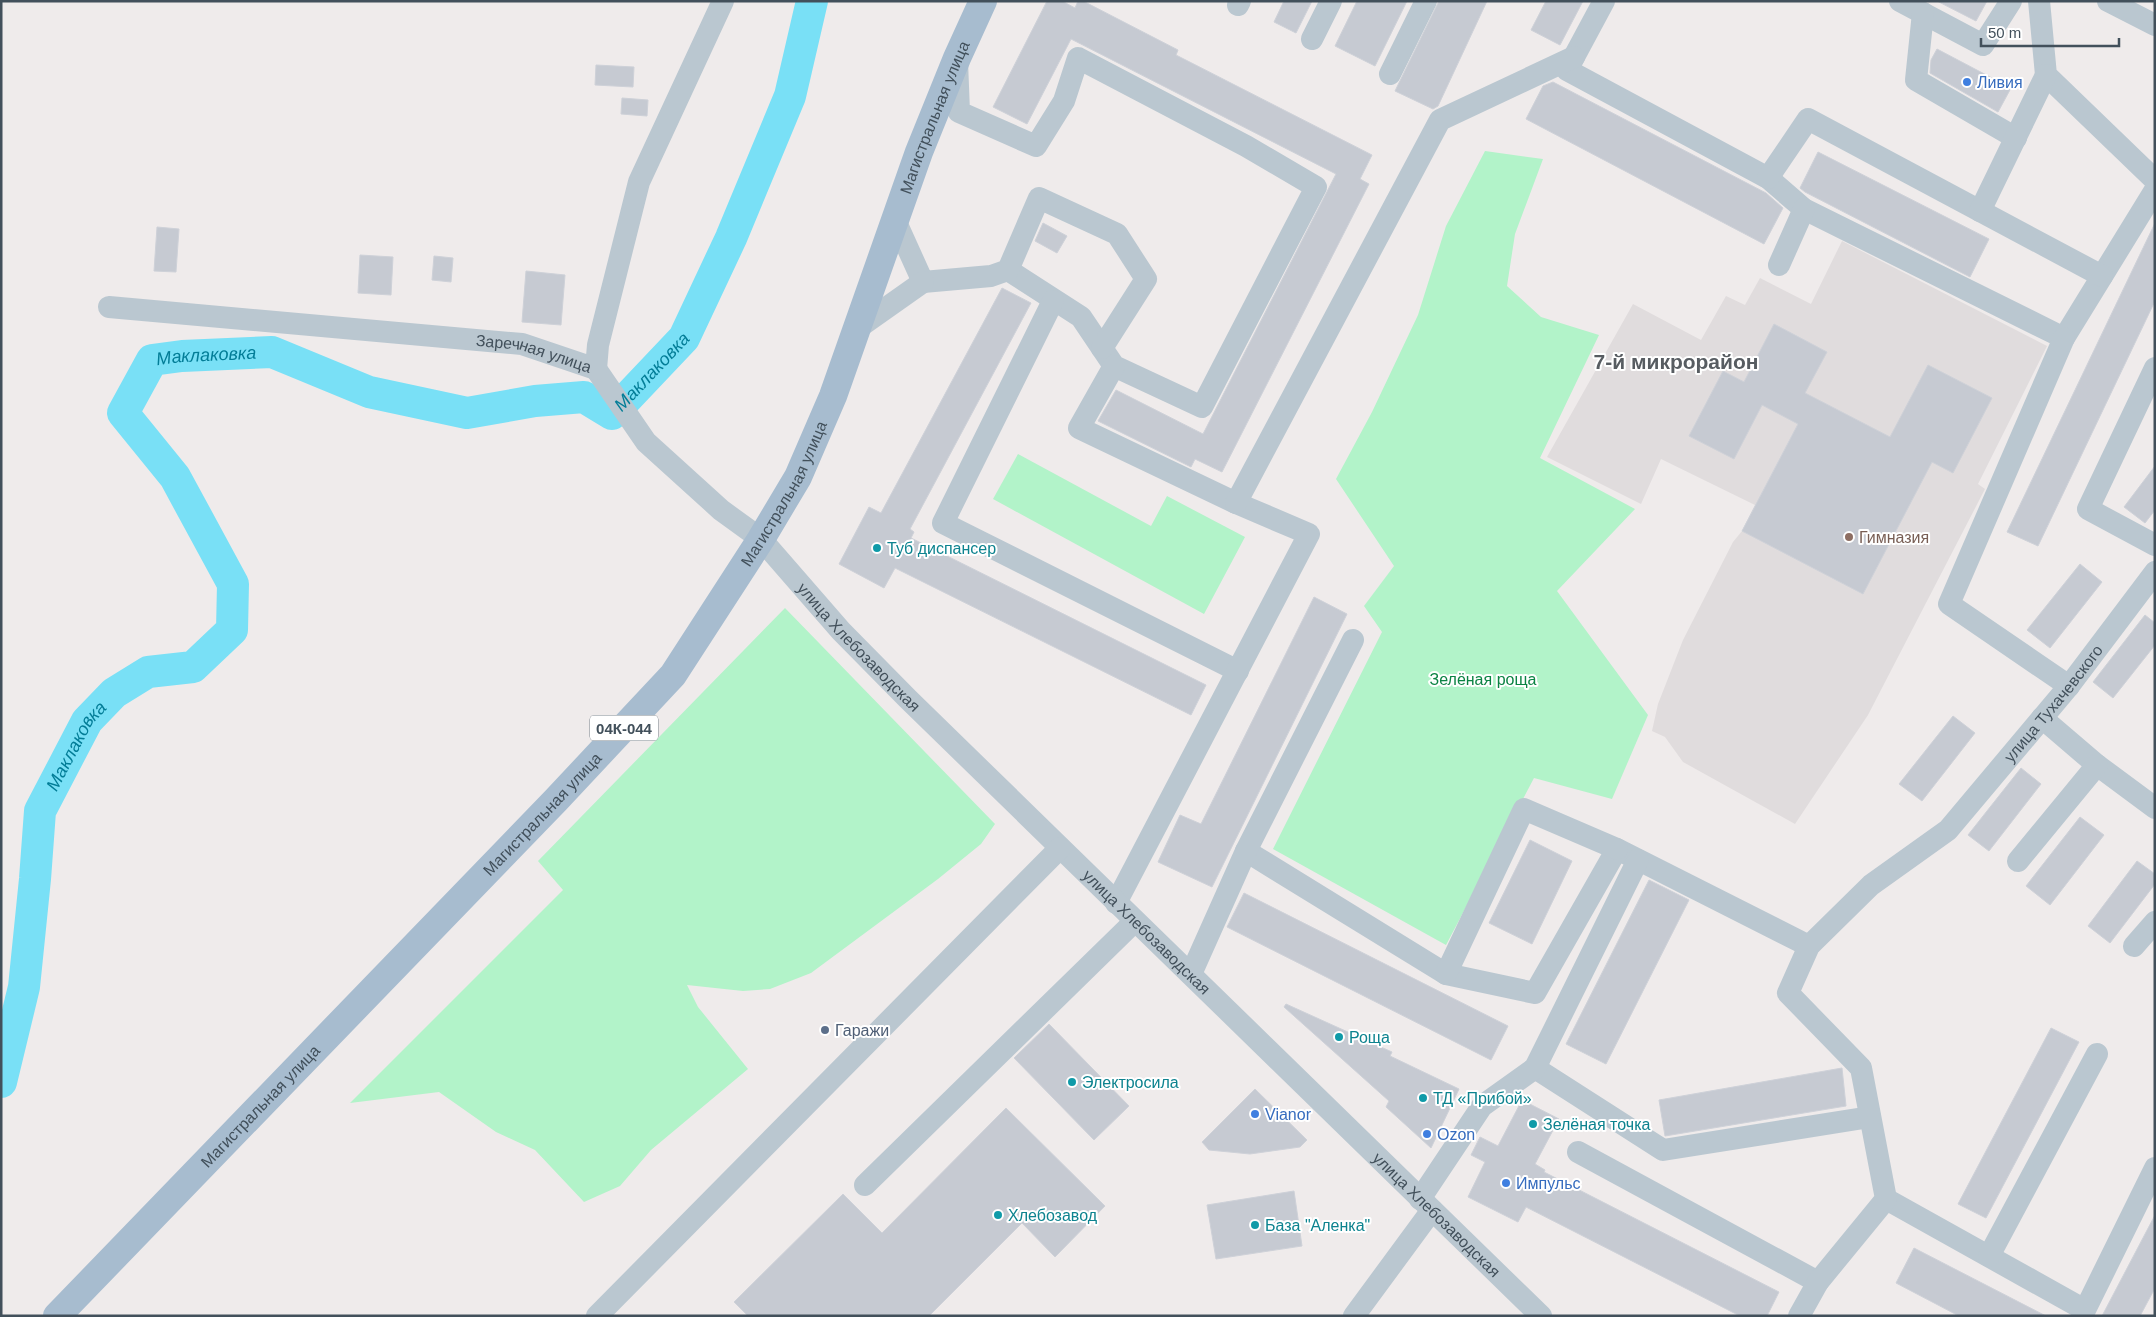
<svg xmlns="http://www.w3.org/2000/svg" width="2156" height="1317" font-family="Arial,sans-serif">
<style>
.education{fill:#e0dcdd}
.green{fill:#b2f3c9}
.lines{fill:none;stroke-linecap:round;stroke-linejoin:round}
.river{stroke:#79e0f6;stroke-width:32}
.building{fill:#c6cad2;stroke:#ced1d8}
.minor{stroke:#bac7d0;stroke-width:22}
.major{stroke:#a7bccf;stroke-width:28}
.shop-dot{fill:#3f7fe0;stroke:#fff;stroke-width:2}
.education-dot{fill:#8d6e63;stroke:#fff;stroke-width:2}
.culture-dot{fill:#0f9aa8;stroke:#fff;stroke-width:2}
.service-dot{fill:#5c6f8a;stroke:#fff;stroke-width:2}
.labels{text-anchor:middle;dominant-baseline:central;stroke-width:4;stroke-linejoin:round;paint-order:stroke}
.shield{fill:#fff;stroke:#7b848c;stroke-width:1}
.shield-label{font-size:15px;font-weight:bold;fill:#42505b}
.shop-label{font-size:16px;fill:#366cbe;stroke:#fff;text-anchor:start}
.street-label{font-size:16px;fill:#42505b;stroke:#fff}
.education-label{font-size:16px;fill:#785e54;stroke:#fff;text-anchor:start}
.culture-label{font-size:16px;fill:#0d838f;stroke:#fff;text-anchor:start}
.park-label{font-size:16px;fill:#0b8343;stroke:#fff}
.service-label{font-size:16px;fill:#4e5e75;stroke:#fff;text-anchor:start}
.water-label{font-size:18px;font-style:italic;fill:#037d97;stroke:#fff}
.district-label{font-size:21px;font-weight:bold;fill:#575c61;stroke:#fff}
</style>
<rect width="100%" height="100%" fill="#efebeb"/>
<polygon class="education" points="1842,241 2047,346 1978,484 1985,489 1868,715 1795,824 1683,762 1665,737 1652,731 1658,704 1683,640 1733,542 1742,531 1755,505 1661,459 1641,504 1547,457 1633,304 1701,340 1726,296 1745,305 1760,278 1811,304"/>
<g class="green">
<polygon points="1485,151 1543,159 1515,234 1507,286 1541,317 1599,335 1540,458 1635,509 1557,591 1648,715 1612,799 1534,778 1446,945 1273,849 1382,632 1364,606 1394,566 1336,479 1372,412 1418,315 1446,226"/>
<polygon points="1018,454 1151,526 1167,496 1245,537 1204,614 993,499"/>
<polygon points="785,608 995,824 981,844 938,879 811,973 770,989 743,991 687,985 698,1007 748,1069 651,1150 620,1186 584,1202 535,1150 496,1132 439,1092 350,1103 563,890 538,861"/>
</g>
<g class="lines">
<path class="river" id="s1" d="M1,1082L24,987L35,879L40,811L87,721L114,693L148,672L193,667L232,630L233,584L175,477L123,413L152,360L182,356L272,352L369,392L467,413L535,401L584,397L612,414L684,338L731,238L790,96L812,1"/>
</g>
<g class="building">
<polygon points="1047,1 1062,1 1075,8 1078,1 1083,1 1178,50 1176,55 1372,155 1360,179 1369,184 1222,472 1195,459 1191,467 1098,421 1116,390 1203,434 1336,174 1071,39 1027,124 993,107"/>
<polygon points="1284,1 1312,1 1296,33 1274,22"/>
<polygon points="1357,1 1407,1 1375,66 1335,46"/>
<polygon points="1439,1 1487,1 1438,106 1433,109 1395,91"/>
<polygon points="1546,1 1583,1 1560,45 1531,30"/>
<polygon points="1937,1 1987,1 1976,21"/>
<polygon points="1937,49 2011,88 1998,112 1930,73 1931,60"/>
<polygon points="596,65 634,67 633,87 595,85"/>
<polygon points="1553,82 1766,193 1783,208 1764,244 1526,119 1543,86"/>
<polygon points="622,98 648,100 647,116 621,114"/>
<polygon points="1818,152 1989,239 1970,277 1805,192 1800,188"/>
<polygon points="1043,223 1067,236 1057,253 1035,241"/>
<polygon points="2155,223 2155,301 2038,546 2007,532"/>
<polygon points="157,227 179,229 176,272 154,271"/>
<polygon points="360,255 393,257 391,295 358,293"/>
<polygon points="434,256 453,258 451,282 432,280"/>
<polygon points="526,271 565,275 561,325 522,322"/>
<polygon points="1002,288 1031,303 910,529 914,532 911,538 1206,685 1191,715 895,568 884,588 839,564 869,507 881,513"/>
<polygon points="1774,324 1827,352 1805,393 1890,437 1928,365 1992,398 1953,473 1932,462 1863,594 1742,531 1798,424 1762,405 1734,459 1689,436 1723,371 1744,382"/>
<polygon points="2155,466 2155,510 2145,523 2124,507"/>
<polygon points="2080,564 2102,582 2050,648 2027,630"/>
<polygon points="1314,597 1347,614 1212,887 1158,862 1180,815 1201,824"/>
<polygon points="2145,615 2155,623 2155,645 2113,698 2093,682"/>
<polygon points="1953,716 1975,733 1922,801 1899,784"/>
<polygon points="2021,768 2041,784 1989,851 1968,835"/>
<polygon points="2080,817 2104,835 2050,905 2026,886"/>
<polygon points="1530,840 1572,861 1532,944 1489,923"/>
<polygon points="2137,861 2155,874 2155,884 2110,943 2088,926"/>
<polygon points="1649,880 1689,900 1606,1064 1566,1044"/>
<polygon points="1244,893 1508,1026 1491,1060 1227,927"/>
<polygon points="1286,1004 1392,1052 1390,1056 1459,1089 1431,1148 1386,1107 1389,1101 1284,1007"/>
<polygon points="1049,1024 1129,1106 1094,1140 1014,1058"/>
<polygon points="2051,1028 2079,1042 1986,1218 1958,1204"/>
<polygon points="1842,1068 1846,1106 1665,1136 1659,1100"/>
<polygon points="1255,1089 1307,1140 1300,1147 1250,1154 1209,1150 1202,1142"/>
<polygon points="1522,1100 1559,1119 1535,1164 1545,1170 1544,1172 1779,1292 1767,1316 1740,1316 1526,1207 1518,1222 1468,1197 1485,1162 1471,1155 1480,1137 1498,1146"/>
<polygon points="1006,1108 1105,1206 1055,1257 1022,1223 929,1316 748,1316 734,1302 843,1194 882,1233"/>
<polygon points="1294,1191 1302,1246 1216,1259 1207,1205"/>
<polygon points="2155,1215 2155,1288 2140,1316 2102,1316"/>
<polygon points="1914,1248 2046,1316 1959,1316 1896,1283"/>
</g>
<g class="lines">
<g class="minor">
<polyline points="1604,1 1567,70 1768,178 1804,209 2064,338 2155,190"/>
<polyline points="1900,1 1983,45 2011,1"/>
<polyline points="2039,1 2046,75 2155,180"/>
<polyline points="2108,1 2155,25"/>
<polyline points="1238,5 1240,1"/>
<polyline points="1923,13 1916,80 2016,138"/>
<polyline points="1312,39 1331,1"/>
<polyline points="957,61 959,112 1036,146 1064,101 1078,58 1246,146 1316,187 1202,407 1114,366 1081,317 1008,270"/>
<polyline points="1390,74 1426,1"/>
<polyline points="1768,178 1808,119 2102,276"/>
<polyline points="1980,211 2046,75"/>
<polyline points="895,220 923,282 991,276 1008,270 1039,198 1117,234 1146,279 1102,348"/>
<polyline points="1779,265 1804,209"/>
<polyline points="1053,301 943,523 1238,671"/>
<path id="s2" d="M109,307L522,344L596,369"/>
<polyline points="855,330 923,282"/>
<polyline points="2064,338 1949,604 2069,686"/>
<polyline points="1114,366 1079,428 1236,503 1309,534 1116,903"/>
<polyline points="2155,368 2088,509 2155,545"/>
<path id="s3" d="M596,369L646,442L721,510L761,539L841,631L908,699L1541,1316"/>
<polyline points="596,369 598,345 639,182 723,1"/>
<polyline points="1236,503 1440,120 1574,57"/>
<polyline points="2042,718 2097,765 2155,808"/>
<polyline points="1246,851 1446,974 1535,993 1617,849 1809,946"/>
<polyline points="2018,861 2097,765"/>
<polyline points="2134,946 2155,922"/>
<polyline points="1191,974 1246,851 1353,640"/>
<polyline points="1446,974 1524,809 1617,849"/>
<polyline points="1535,1068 1663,1150 1870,1117"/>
<polyline points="1578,1152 1818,1282"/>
<polyline points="865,1185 1134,922"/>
<polyline points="1420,1199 1482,1106 1535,1068 1638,860"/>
<polyline points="1886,1199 2085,1310 2155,1168"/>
<polyline points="1989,1256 2097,1054"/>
<polyline points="597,1316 1060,848"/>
<polyline points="1354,1316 1432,1210"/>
<path id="s4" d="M1799,1316L1818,1282L1886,1199L1861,1068L1788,993L1809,946L1871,885L1948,830L2069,686L2155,572"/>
</g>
<path class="major" id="s5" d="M57,1316L556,800L673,675L761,539L798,477L833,396L919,152L957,58L983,1"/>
</g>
<g class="shop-dot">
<circle cx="1967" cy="82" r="5"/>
<circle cx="1255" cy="1114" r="5"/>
<circle cx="1427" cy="1134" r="5"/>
<circle cx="1506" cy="1183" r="5"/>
</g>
<circle class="education-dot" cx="1849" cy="537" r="5"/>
<g class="culture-dot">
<circle cx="877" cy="548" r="5"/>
<circle cx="1339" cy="1037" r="5"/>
<circle cx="1072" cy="1082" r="5"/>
<circle cx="1423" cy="1098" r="5"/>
<circle cx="1533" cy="1124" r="5"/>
<circle cx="998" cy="1215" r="5"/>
<circle cx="1255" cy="1225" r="5"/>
</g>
<circle class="service-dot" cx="825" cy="1030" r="5"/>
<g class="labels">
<rect class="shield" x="590" y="715.5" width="68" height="25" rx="4"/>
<g class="shield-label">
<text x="624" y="728">04К-044</text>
</g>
<g class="shop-label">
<text x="1977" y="82">Ливия</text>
<text x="1265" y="1114">Vianor</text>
<text x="1437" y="1134">Ozon</text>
<text x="1516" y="1183">Импульс</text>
</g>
<g class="street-label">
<text stroke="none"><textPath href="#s5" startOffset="1508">Магистральная улица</textPath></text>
<text stroke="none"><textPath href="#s2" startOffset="428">Заречная улица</textPath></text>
<text stroke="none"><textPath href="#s5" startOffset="1102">Магистральная улица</textPath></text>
<text stroke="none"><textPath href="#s3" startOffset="385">улица Хлебозаводская</textPath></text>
<text stroke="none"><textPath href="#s4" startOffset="782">улица Тухачевского</textPath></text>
<text stroke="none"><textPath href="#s5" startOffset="698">Магистральная улица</textPath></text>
<text stroke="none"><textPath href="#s3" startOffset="790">улица Хлебозаводская</textPath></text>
<text stroke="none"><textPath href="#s5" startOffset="292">Магистральная улица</textPath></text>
<text stroke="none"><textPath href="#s3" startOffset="1195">улица Хлебозаводская</textPath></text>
</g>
<g class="education-label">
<text x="1859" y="537">Гимназия</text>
</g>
<g class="culture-label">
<text x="887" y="548">Туб диспансер</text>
<text x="1349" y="1037">Роща</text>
<text x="1082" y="1082">Электросила</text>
<text x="1433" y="1098">ТД «Прибой»</text>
<text x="1543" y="1124">Зелёная точка</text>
<text x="1008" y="1215">Хлебозавод</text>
<text x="1265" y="1225">База "Аленка"</text>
</g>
<g class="park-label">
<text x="1483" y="679">Зелёная роща</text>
</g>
<g class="service-label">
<text x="835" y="1030">Гаражи</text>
</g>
<g class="water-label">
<text stroke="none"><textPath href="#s1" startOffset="919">Маклаковка</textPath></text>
<text stroke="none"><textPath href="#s1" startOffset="1399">Маклаковка</textPath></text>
<text stroke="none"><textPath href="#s1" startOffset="349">Маклаковка</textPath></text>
</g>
<g class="district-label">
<text x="1676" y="361">7-й микрорайон</text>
</g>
</g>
<rect width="2156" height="1317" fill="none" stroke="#42505b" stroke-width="5"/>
<path d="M1981 38v8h138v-8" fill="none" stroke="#42505b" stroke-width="2.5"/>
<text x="1988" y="38" font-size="15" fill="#42505b" stroke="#ffffff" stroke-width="4" paint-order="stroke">50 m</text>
</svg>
